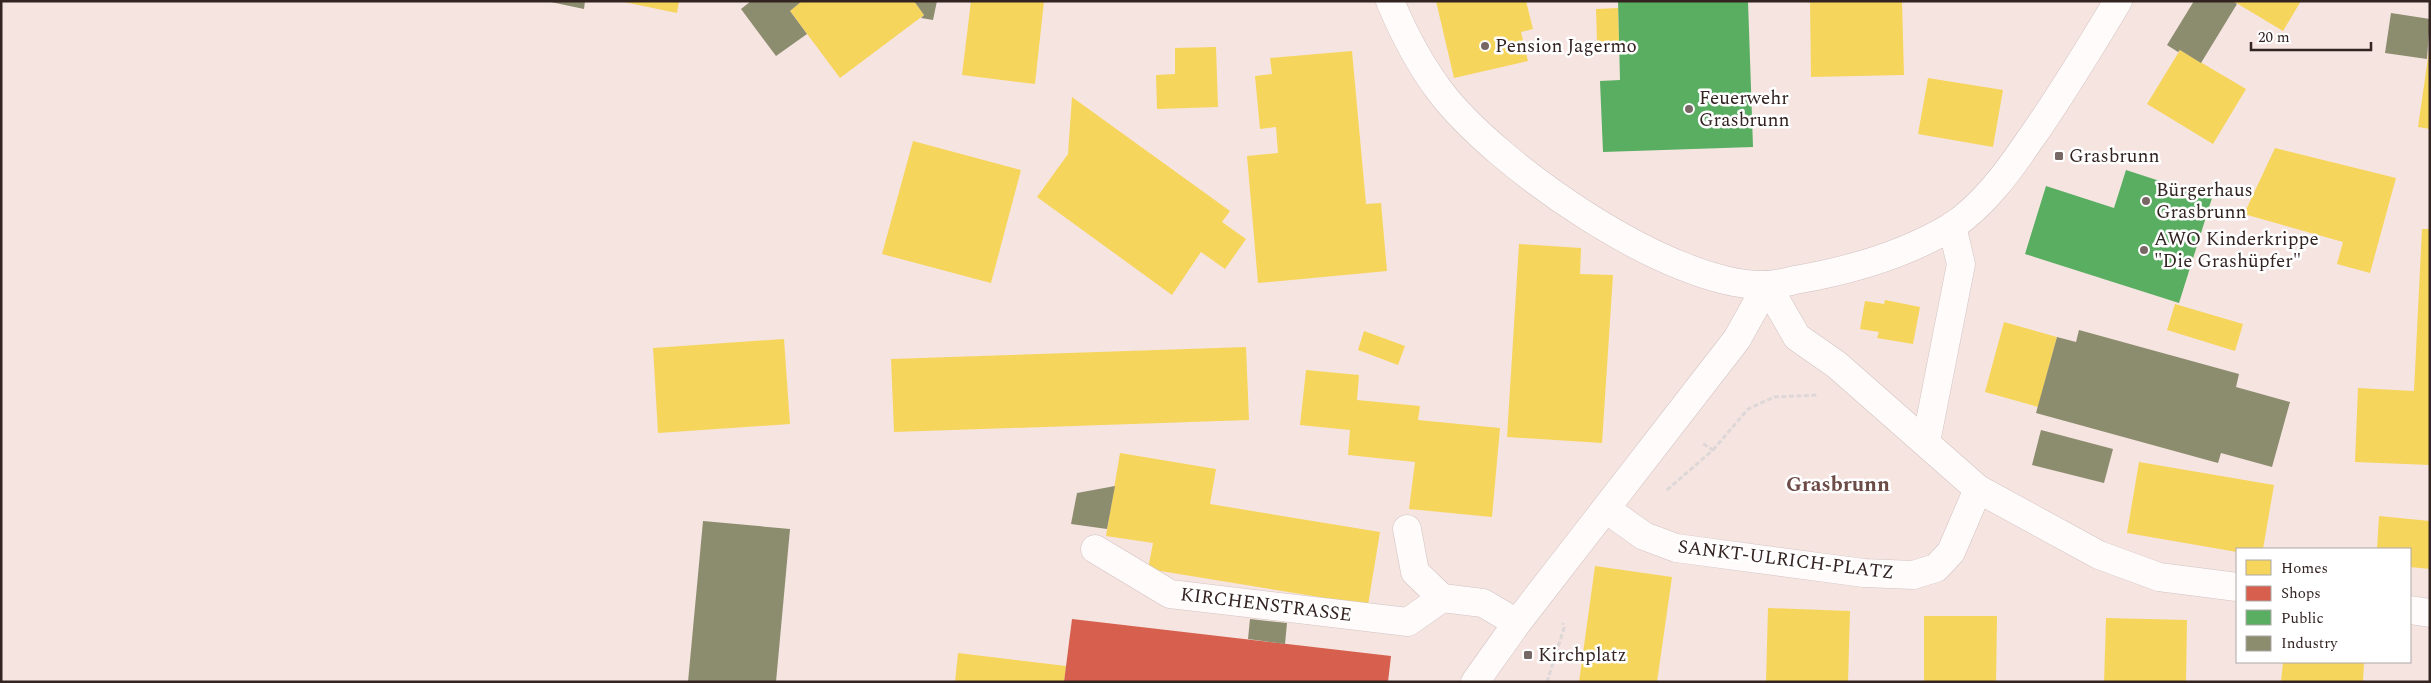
<svg xmlns="http://www.w3.org/2000/svg" width="2431" height="683" font-family="Spectral,serif">
<style>
.homes{fill:#f6d55c}
.shops{fill:#d6604d}
.public{fill:#5aae61}
.industry{fill:#8c8c6e}
.lines{fill:none;stroke-linecap:round;stroke-linejoin:round}
.minor-casing{stroke:#d2c3c1;stroke-width:29}
.path{stroke:#ddd8d7;stroke-width:3;stroke-dasharray:5 2.5;stroke-linecap:butt}
.minor{stroke:#fefbfa;stroke-width:28}
.poi-dot{fill:#776765;stroke:#fff;stroke-width:2}
.labels{text-anchor:middle;dominant-baseline:central;stroke-width:5;stroke-linejoin:round;paint-order:stroke}
.poi-label{font-size:19px;fill:#332422;stroke:#fff;text-anchor:start}
.street-label{font-size:19px;fill:#332422;stroke:#fff}
.quarter-label{font-size:21px;font-weight:bold;fill:#6d4c48;stroke:#fff}
</style>
<rect width="100%" height="100%" fill="#f6e4e1"/>
<g class="homes">
<polygon points="619,1 679,1 677,13"/>
<polygon points="802,1 914,1 924,15 840,78 790,11"/>
<polygon points="971,1 1044,1 1035,84 962,75"/>
<polygon points="1436,1 1526,1 1533,29 1521,32 1528,61 1454,78"/>
<polygon points="1810,1 1902,1 1904,75 1811,77"/>
<polygon points="2233,1 2301,1 2283,31"/>
<polygon points="1618,8 1619,41 1597,42 1596,9"/>
<polygon points="1216,47 1218,107 1157,109 1156,75 1175,74 1175,48"/>
<polygon points="2180,50 2246,89 2213,144 2147,104"/>
<polygon points="1352,51 1366,204 1381,203 1387,271 1258,283 1247,156 1278,153 1276,127 1260,129 1255,76 1272,74 1270,58"/>
<polygon points="2429,51 2430,51 2430,129 2418,127"/>
<polygon points="1928,78 2003,90 1993,147 1918,134"/>
<polygon points="1072,97 1230,211 1222,222 1246,239 1225,269 1201,252 1172,295 1037,197 1068,154"/>
<polygon points="913,141 1021,170 991,283 882,254"/>
<polygon points="2275,148 2396,178 2370,273 2337,264 2343,242 2244,214"/>
<polygon points="2422,229 2430,229 2430,465 2355,462 2358,388 2414,391"/>
<polygon points="1519,244 1581,248 1580,274 1613,275 1602,443 1507,437"/>
<polygon points="1885,300 1920,307 1913,344 1877,338 1879,332 1860,329 1865,301 1884,304"/>
<polygon points="2175,304 2243,324 2235,351 2167,330"/>
<polygon points="2004,322 2057,337 2038,407 1985,392"/>
<polygon points="1364,331 1405,346 1398,365 1358,350"/>
<polygon points="784,339 790,424 658,433 653,348"/>
<polygon points="1246,347 1249,420 894,432 891,359"/>
<polygon points="1306,370 1359,375 1357,400 1420,406 1418,420 1500,428 1492,517 1409,509 1415,462 1348,455 1350,430 1300,425"/>
<polygon points="1120,453 1216,469 1210,504 1380,532 1368,605 1148,569 1153,543 1106,536"/>
<polygon points="2139,462 2274,485 2263,549 2237,549 2237,552 2127,533"/>
<polygon points="2379,516 2430,521 2430,569 2410,567 2410,549 2377,549"/>
<polygon points="1595,566 1672,577 1657,682 1579,682"/>
<polygon points="1768,608 1850,611 1848,682 1766,682"/>
<polygon points="1924,616 1997,616 1996,682 1924,682"/>
<polygon points="2106,618 2187,620 2186,682 2104,682"/>
<polygon points="958,653 1066,666 1064,682 955,682"/>
<polygon points="2283,662 2364,662 2363,682 2281,682"/>
</g>
<polygon class="shops" points="1072,619 1391,656 1388,682 1064,682"/>
<g class="public">
<polygon points="1618,1 1748,1 1753,147 1603,152 1600,81 1620,80"/>
<polygon points="2126,170 2212,198 2179,303 2025,254 2046,186 2114,208"/>
</g>
<g class="industry">
<polygon points="546,1 585,1 584,9"/>
<polygon points="751,1 802,1 790,11 807,34 776,56 741,9"/>
<polygon points="914,1 937,1 933,20 921,18 924,15"/>
<polygon points="2194,1 2233,1 2237,4 2201,63 2180,50 2178,52 2167,45"/>
<polygon points="2391,13 2430,19 2427,59 2385,53"/>
<polygon points="2079,330 2239,374 2236,387 2290,402 2272,467 2221,453 2218,463 2036,413 2057,337 2076,342"/>
<polygon points="2041,430 2113,449 2104,483 2032,465"/>
<polygon points="1115,486 1107,529 1071,524 1077,493"/>
<polygon points="703,521 790,529 776,682 688,682"/>
<polygon points="1250,619 1287,623 1285,644 1248,639"/>
</g>
<g class="lines">
<g class="minor-casing">
<g id="minor">
<path d="M1390,1C1403,32 1419,63 1439,90C1495,165 1671,288 1766,285C1776,285 1786,282 1795,280C1848,271 1904,255 1951,227C1983,206 2008,172 2029,141C2061,96 2089,49 2118,1"/>
<polyline points="1767,285 1797,337 1837,365 1978,489 2099,555 2159,577 2237,587"/>
<polyline points="1926,442 1961,264 1952,226"/>
<polyline points="1606,509 1644,536 1676,548 1864,573 1913,575 1936,568 1951,552 1978,489"/>
<polyline points="1407,529 1415,572 1442,598"/>
<polyline points="1095,549 1170,594 1408,622 1442,598 1483,603 1517,623"/>
<polyline points="2410,610 2430,613"/>
<polyline points="1475,682 1517,623 1737,339 1767,285"/>
</g>
</g>
<g class="path">
<polyline points="1713,450 1748,409 1774,397 1818,395"/>
<polyline points="1667,490 1713,450 1702,443"/>
<polyline points="1547,682 1564,628 1563,623"/>
</g>
<use href="#minor" class="minor"/>
</g>
<g class="poi-dot">
<circle cx="1485" cy="46" r="5"/>
<circle cx="1689" cy="109" r="5"/>
<rect x="2054" y="151" width="10" height="10" rx="2.5"/>
<circle cx="2146" cy="201" r="5"/>
<circle cx="2144" cy="250" r="5"/>
<rect x="1523" y="650" width="10" height="10" rx="2.5"/>
</g>
<g class="labels">
<g class="poi-label">
<text x="1495" y="46">Pension Jagermo</text>
<text x="1699" y="98">Feuerwehr<tspan x="1699" dy="22">Grasbrunn</tspan></text>
<text x="2069" y="156">Grasbrunn</text>
<text x="2156" y="190">Bürgerhaus<tspan x="2156" dy="22">Grasbrunn</tspan></text>
<text x="2154" y="239">AWO Kinderkrippe<tspan x="2154" dy="22">"Die Grashüpfer"</tspan></text>
<text x="1538" y="655">Kirchplatz</text>
</g>
<g class="street-label">
<text transform="translate(1786 560) rotate(7)">SANKT-ULRICH-PLATZ</text>
<text transform="translate(1266 605) rotate(7)">KIRCHENSTRASSE</text>
</g>
<g class="quarter-label">
<text x="1838" y="485">Grasbrunn</text>
</g>
</g>
<rect width="2431" height="683" fill="none" stroke="#332422" stroke-width="5"/>
<rect x="2236" y="548" width="175" height="115" fill="#ffffff" stroke="#ada7a7"/>
<rect x="2246" y="560" width="25" height="15" fill="#f6d55c" stroke="#ada7a7"/>
<text x="2281" y="573" font-size="15" fill="#332422">Homes</text>
<rect x="2246" y="586" width="25" height="15" fill="#d6604d" stroke="#ada7a7"/>
<text x="2281" y="598" font-size="15" fill="#332422">Shops</text>
<rect x="2246" y="610" width="25" height="15" fill="#5aae61" stroke="#ada7a7"/>
<text x="2281" y="623" font-size="15" fill="#332422">Public</text>
<rect x="2246" y="636" width="25" height="15" fill="#8c8c6e" stroke="#ada7a7"/>
<text x="2281" y="648" font-size="15" fill="#332422">Industry</text>
<path d="M2251 42v8h120v-8" fill="none" stroke="#332422" stroke-width="2.5"/>
<text x="2258" y="42" font-size="15" fill="#332422" stroke="#ffffff" stroke-width="4" paint-order="stroke">20 m</text>
</svg>
